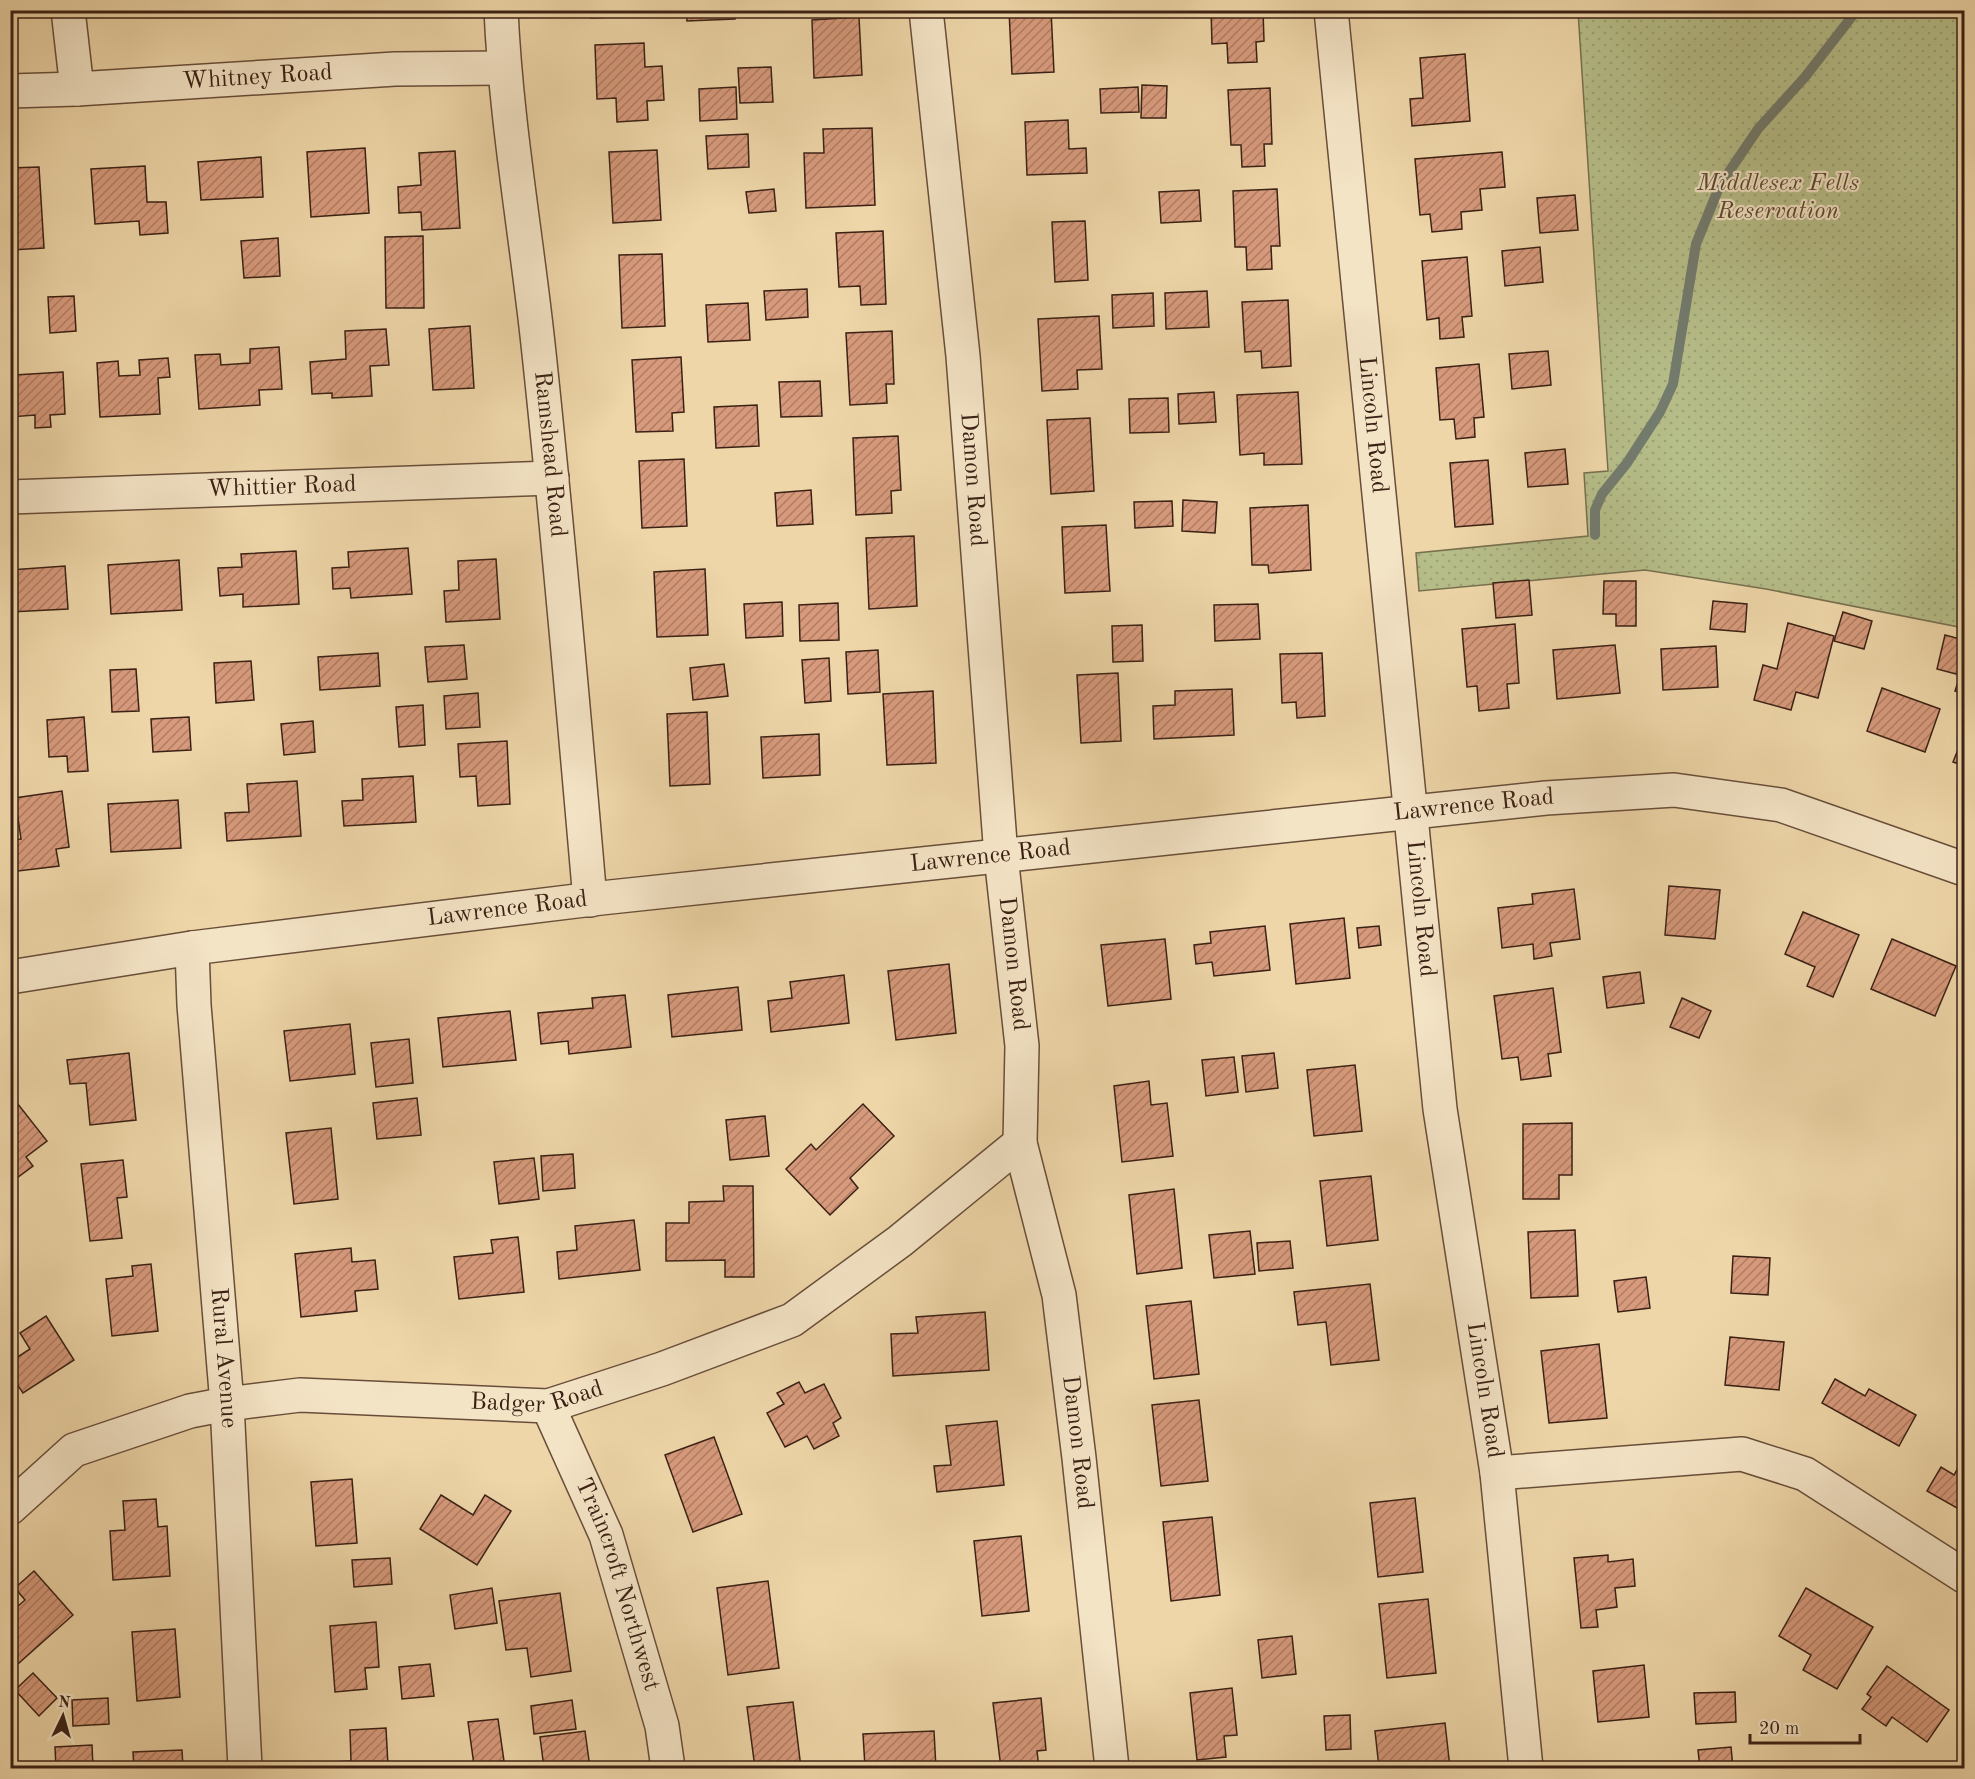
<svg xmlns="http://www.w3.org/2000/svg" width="1975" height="1779" font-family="'Old Standard TT',serif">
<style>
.park{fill:url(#park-dots);stroke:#78704f;stroke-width:1.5}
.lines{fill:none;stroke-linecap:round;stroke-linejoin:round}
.stream{stroke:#737c6f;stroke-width:10}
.building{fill:url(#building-hatch);stroke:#3b2115;stroke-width:1.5}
.minor-casing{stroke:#684e3a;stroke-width:36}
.tertiary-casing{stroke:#684e3a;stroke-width:36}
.minor{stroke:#f4e4c6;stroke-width:33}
.tertiary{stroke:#f4e4c6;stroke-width:33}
.labels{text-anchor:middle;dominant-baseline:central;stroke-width:4.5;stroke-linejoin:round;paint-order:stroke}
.street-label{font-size:24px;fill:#3b2115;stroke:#f4e4c6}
.park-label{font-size:24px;font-style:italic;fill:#5a4832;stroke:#f4e4c6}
</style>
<defs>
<pattern id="park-dots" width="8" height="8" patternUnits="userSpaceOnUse" patternTransform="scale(1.5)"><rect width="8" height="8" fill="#b6be89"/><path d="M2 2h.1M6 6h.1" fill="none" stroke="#9da375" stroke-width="1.8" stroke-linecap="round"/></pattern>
<pattern id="building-hatch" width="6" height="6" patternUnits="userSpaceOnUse" patternTransform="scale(1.5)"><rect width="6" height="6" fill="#d79a7c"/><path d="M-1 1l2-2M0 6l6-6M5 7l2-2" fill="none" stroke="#b07d64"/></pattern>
</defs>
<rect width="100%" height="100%" fill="#eed6a8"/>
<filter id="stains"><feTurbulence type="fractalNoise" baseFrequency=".00333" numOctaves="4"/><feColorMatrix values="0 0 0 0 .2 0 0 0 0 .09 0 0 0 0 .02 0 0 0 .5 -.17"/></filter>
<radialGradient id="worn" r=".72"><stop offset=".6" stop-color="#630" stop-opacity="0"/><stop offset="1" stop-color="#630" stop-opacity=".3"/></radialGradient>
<polygon class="park" points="1578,11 1964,11 1964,628 1766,589 1645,570 1419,591 1416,553 1588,536 1584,473 1608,471"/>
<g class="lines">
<polyline class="stream" points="1595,535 1595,510 1602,494 1627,463 1660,412 1673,384 1696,244 1720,185 1758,129 1805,77 1857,10"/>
</g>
<g class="building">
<polygon points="590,10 635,10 635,16 591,18"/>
<polygon points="686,10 735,10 735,19 687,21"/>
<polygon points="1009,10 1051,10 1054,72 1012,74"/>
<polygon points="1211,10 1263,10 1264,41 1256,42 1257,62 1228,63 1227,43 1212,44"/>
<polygon points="859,17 862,75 814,78 812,20"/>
<polygon points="644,43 645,67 662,66 664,100 647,101 648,120 617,122 616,98 597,99 595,45"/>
<polygon points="1465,54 1470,121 1412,126 1410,99 1423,98 1420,58"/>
<polygon points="771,67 773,102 740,103 738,68"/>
<polygon points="1142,85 1167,86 1166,118 1141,118"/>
<polygon points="736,87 737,119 700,121 699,89"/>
<polygon points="1138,87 1139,112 1101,113 1100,89"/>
<polygon points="1270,88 1272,144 1264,144 1265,166 1242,167 1241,145 1231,145 1228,90"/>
<polygon points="1068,120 1069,149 1086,148 1087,173 1027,175 1025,122"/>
<polygon points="872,128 875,205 806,208 804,153 824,153 823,129"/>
<polygon points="748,134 749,167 708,169 706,136"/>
<polygon points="365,148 369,213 311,217 307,152"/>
<polygon points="657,150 661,220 613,223 609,152"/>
<polygon points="455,151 460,228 422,230 421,212 399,213 398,187 421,185 419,153"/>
<polygon points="1502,152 1505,187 1480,189 1482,210 1461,212 1462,229 1432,232 1430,214 1420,215 1415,159"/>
<polygon points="261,157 263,197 201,200 198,162"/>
<polygon points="145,166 147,202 166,202 168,233 140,235 139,221 95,224 91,169"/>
<polygon points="39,167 44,248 12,250 10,168"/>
<polygon points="774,189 776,211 749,213 746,192"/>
<polygon points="1277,189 1280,246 1271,246 1272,269 1247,270 1246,247 1235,247 1233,191"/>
<polygon points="1199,190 1201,221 1161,223 1159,192"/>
<polygon points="1575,195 1578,230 1540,233 1537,198"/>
<polygon points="1085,221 1088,280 1055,282 1052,222"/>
<polygon points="883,231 886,304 861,305 860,286 839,287 836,233"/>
<polygon points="423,236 424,308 386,308 385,237"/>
<polygon points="278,238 280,276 244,278 241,241"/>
<polygon points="1540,247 1543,282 1505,286 1502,251"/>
<polygon points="662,254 665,326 622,328 619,255"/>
<polygon points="1467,257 1472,316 1462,317 1464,337 1440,339 1439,318 1427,320 1422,261"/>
<polygon points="807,289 808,317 766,320 764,291"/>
<polygon points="1207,291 1209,327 1166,329 1165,293"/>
<polygon points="1153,293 1154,326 1113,328 1112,295"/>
<polygon points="74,296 76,331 50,333 48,297"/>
<polygon points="1288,300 1291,366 1262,368 1261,351 1245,352 1242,302"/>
<polygon points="748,303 750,340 708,342 706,305"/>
<polygon points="1099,316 1102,369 1077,370 1078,389 1042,391 1038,319"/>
<polygon points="470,326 474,388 433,390 429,329"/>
<polygon points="386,329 389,365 370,366 372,396 332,398 332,393 312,394 310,362 346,359 345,331"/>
<polygon points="892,331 894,384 886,384 887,403 850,405 846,333"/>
<polygon points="279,347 282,389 259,390 260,405 199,409 195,355 220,354 221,365 250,363 250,349"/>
<polygon points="1548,351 1551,385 1512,389 1509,354"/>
<polygon points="681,357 684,412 672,413 673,431 636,432 632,360"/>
<polygon points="168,358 170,377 158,378 160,414 100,417 97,363 118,361 119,376 140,375 139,360"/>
<polygon points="1479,364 1484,417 1474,418 1475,437 1456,439 1454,419 1440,420 1436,368"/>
<polygon points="63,372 65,414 50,415 51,427 35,428 35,415 10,417 10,385 16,385 15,375"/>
<polygon points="820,381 822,416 781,417 779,382"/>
<polygon points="1214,392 1216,422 1179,424 1178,394"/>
<polygon points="1298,392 1302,464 1264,465 1264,453 1240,455 1237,395"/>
<polygon points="1168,398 1169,432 1130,433 1129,399"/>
<polygon points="757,405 759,446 716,448 714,407"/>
<polygon points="1090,418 1094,491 1051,494 1047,420"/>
<polygon points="898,436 901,490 891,491 892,513 856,515 853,438"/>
<polygon points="1565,449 1568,484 1528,487 1525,453"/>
<polygon points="684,459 687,526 642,528 639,461"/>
<polygon points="1488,460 1493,524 1455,527 1450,463"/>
<polygon points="811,490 813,524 777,526 775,493"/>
<polygon points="1183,500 1217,502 1215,533 1182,531"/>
<polygon points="1172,501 1173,526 1135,528 1134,502"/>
<polygon points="1308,505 1311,570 1269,573 1268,565 1252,565 1250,508"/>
<polygon points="1106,525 1110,591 1065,593 1062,527"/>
<polygon points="914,536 917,606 869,609 866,538"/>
<polygon points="408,548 412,594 351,598 350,588 333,589 332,568 349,567 348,552"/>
<polygon points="296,551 299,604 243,607 243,594 220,596 218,568 242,567 241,554"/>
<polygon points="496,559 500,619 446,622 444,591 459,590 458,561"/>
<polygon points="179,560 182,610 111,614 108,565"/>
<polygon points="65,566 68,609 10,612 10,570"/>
<polygon points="705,569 708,635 657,637 654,572"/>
<polygon points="1529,580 1532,615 1496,618 1493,583"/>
<polygon points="1604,581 1636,581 1636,626 1616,626 1616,614 1603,614"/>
<polygon points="1713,601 1747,604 1745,632 1710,629"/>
<polygon points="782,602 783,636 746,638 744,604"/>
<polygon points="838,603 839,640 800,641 799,605"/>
<polygon points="1258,604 1260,639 1215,641 1214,605"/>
<polygon points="1843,612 1872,621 1864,649 1834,641"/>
<polygon points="1788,623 1834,636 1818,698 1796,692 1791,710 1754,700 1763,665 1777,669"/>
<polygon points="1515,624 1519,683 1507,684 1509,708 1479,711 1477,686 1467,687 1462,629"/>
<polygon points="1142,625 1143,661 1113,662 1112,626"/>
<polygon points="1945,635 1964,640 1964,655 1960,675 1937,669"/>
<polygon points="464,645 467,679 428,682 425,647"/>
<polygon points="1615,645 1620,693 1557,699 1553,650"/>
<polygon points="1716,646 1718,687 1663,690 1661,649"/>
<polygon points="878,650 880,692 848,694 846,652"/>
<polygon points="378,653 380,686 320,690 318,657"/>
<polygon points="1322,653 1325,716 1297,718 1296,702 1282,703 1280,654"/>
<polygon points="829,658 831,701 805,703 802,660"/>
<polygon points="251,661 254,700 216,703 214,663"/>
<polygon points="1964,663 1964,694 1955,691"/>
<polygon points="724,664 728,696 693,700 690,668"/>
<polygon points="136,669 139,711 112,712 110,670"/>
<polygon points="1118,673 1121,741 1081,743 1077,675"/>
<polygon points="1882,688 1940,709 1925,752 1867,731"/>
<polygon points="1232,689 1234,735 1154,739 1153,706 1175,705 1175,691"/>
<polygon points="933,691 936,763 887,765 883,694"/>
<polygon points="478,693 480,727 446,729 444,696"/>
<polygon points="423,705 425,745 399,747 396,707"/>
<polygon points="707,712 710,784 670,786 667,714"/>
<polygon points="84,717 88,771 68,772 67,756 49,757 47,720"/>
<polygon points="189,717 191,750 153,752 151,719"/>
<polygon points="313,721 315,752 284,755 281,724"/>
<polygon points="819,734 820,775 763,778 761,737"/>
<polygon points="507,741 510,804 478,806 476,776 460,777 458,744"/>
<polygon points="1961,742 1964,743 1964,766 1953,762"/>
<polygon points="413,776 416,822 344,826 342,801 363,800 362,779"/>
<polygon points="297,781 301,836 227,841 225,813 249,812 247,784"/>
<polygon points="62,791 69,847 56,849 59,866 10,872 10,840 21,839 15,798"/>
<polygon points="178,800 181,848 111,852 108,804"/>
<polygon points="1669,886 1720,890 1715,939 1665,935"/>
<polygon points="1574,889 1580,939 1550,943 1552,956 1534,959 1533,944 1502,948 1498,908 1533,904 1532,894"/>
<polygon points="1803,912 1859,935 1833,997 1807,986 1815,967 1785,954"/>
<polygon points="1344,918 1350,978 1296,984 1290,924"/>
<polygon points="1265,926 1270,970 1214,976 1212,962 1196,964 1194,945 1211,943 1210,932"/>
<polygon points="1379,926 1381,945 1359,948 1357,928"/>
<polygon points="1165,939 1171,999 1108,1006 1101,945"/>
<polygon points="1892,939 1956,966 1935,1016 1871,989"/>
<polygon points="949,964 956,1033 896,1040 888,971"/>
<polygon points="1640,972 1644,1003 1607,1008 1603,977"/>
<polygon points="844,975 849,1023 771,1032 768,1001 792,998 790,982"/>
<polygon points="738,987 742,1030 672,1037 668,995"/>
<polygon points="1553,988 1561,1052 1548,1054 1551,1076 1521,1080 1518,1057 1502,1059 1494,996"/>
<polygon points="625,995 631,1047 569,1054 568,1041 541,1044 538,1013 593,1008 592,998"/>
<polygon points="1682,998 1711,1011 1699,1038 1670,1027"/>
<polygon points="510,1011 516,1060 443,1067 438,1018"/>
<polygon points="350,1024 355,1074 290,1081 284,1031"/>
<polygon points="409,1039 413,1083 376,1087 371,1043"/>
<polygon points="129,1053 136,1120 90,1125 86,1083 70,1084 67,1060"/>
<polygon points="1274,1053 1278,1088 1246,1092 1242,1056"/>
<polygon points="1234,1057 1238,1092 1206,1096 1202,1060"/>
<polygon points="1355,1065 1362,1131 1314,1136 1307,1070"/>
<polygon points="1149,1081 1151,1105 1167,1103 1173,1156 1122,1162 1114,1086"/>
<polygon points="10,1094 47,1141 26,1157 33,1166 10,1183"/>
<polygon points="417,1098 421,1135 377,1139 373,1103"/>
<polygon points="863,1104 894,1136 850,1178 858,1188 830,1215 786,1169 811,1144 816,1150"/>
<polygon points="765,1116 769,1156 730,1160 726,1120"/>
<polygon points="1572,1123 1572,1175 1559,1175 1559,1199 1523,1199 1523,1124"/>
<polygon points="331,1128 338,1199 294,1204 286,1133"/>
<polygon points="573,1154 575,1188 543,1191 541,1156"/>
<polygon points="534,1158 539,1199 499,1204 494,1162"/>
<polygon points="123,1160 127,1197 117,1198 122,1238 90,1241 81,1164"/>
<polygon points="1371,1176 1378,1240 1327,1246 1320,1181"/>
<polygon points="723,1186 753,1186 754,1277 725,1277 725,1260 666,1261 666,1223 689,1223 689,1202 724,1201"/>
<polygon points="1174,1189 1182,1268 1137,1274 1129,1195"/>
<polygon points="634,1220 640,1270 559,1279 557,1252 577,1250 575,1226"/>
<polygon points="1575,1230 1578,1296 1531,1298 1528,1232"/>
<polygon points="1250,1231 1255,1274 1214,1278 1209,1235"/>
<polygon points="518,1237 524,1292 459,1299 454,1257 493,1253 491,1240"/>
<polygon points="1290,1241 1293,1268 1259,1271 1257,1243"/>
<polygon points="351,1248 352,1262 375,1260 378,1289 355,1291 357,1311 301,1317 295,1254"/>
<polygon points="1733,1256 1770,1258 1768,1295 1731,1293"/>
<polygon points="151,1264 158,1331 112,1336 106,1279 133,1276 132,1266"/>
<polygon points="1646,1277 1650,1308 1618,1312 1614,1281"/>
<polygon points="1370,1284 1379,1360 1331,1365 1326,1322 1298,1325 1294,1292"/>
<polygon points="1191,1301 1199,1374 1154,1379 1146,1306"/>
<polygon points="985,1312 989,1370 893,1376 891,1334 918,1333 916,1317"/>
<polygon points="46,1316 74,1360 23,1393 10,1374 10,1362 30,1349 20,1333"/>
<polygon points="1730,1337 1784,1342 1779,1390 1725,1385"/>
<polygon points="1599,1344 1607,1418 1549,1423 1541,1351"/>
<polygon points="1835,1379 1865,1396 1869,1389 1916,1415 1899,1446 1822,1403"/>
<polygon points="799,1382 805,1393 824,1384 841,1418 833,1423 839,1436 814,1449 807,1436 785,1447 767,1413 784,1404 777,1393"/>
<polygon points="1199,1400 1208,1481 1161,1486 1152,1405"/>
<polygon points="997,1421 1004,1485 937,1492 934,1466 951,1465 946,1426"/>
<polygon points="714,1437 742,1514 693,1532 665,1455"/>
<polygon points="1964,1457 1964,1512 1927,1491 1941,1467 1954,1475"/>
<polygon points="352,1479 357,1543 316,1546 311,1482"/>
<polygon points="441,1495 473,1515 485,1495 511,1511 477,1565 420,1529"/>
<polygon points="1415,1498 1423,1572 1378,1577 1370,1503"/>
<polygon points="156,1499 158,1527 167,1526 170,1576 113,1580 110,1531 125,1530 123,1501"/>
<polygon points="1212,1517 1220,1595 1171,1601 1163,1522"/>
<polygon points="1021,1536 1029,1611 982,1616 974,1541"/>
<polygon points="1608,1555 1608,1562 1633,1559 1635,1586 1615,1588 1617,1607 1596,1610 1598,1627 1581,1628 1574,1558"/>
<polygon points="390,1558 392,1584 354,1587 352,1560"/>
<polygon points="34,1571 73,1615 11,1670 10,1613 25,1600 15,1588"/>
<polygon points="768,1581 779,1668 728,1675 717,1588"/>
<polygon points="492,1588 497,1623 455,1629 450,1595"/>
<polygon points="1806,1588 1873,1627 1837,1689 1803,1670 1811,1655 1779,1636"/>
<polygon points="560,1593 571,1671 531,1677 527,1648 506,1650 499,1601"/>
<polygon points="1428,1599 1436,1673 1387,1678 1379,1604"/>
<polygon points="376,1622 379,1667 365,1668 367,1689 335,1692 330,1626"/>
<polygon points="175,1629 180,1697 137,1701 132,1632"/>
<polygon points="1292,1636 1296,1674 1262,1678 1258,1640"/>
<polygon points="430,1664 434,1696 402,1699 399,1667"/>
<polygon points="1644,1665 1649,1717 1598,1722 1593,1671"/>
<polygon points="1887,1666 1949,1710 1927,1742 1892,1717 1886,1726 1862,1709 1871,1697 1867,1694"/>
<polygon points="33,1673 57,1698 39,1716 15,1690"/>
<polygon points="1232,1688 1237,1735 1224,1736 1226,1757 1197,1760 1190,1693"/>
<polygon points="1735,1692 1736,1722 1696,1724 1694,1693"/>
<polygon points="108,1698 109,1724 73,1726 72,1700"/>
<polygon points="1041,1698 1046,1750 1037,1751 1039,1768 1001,1768 993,1703"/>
<polygon points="572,1700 576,1729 534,1734 531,1706"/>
<polygon points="793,1702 801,1768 755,1768 747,1707"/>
<polygon points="1350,1715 1351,1749 1326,1750 1324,1716"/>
<polygon points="498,1719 504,1761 474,1765 468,1722"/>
<polygon points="1445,1723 1450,1768 1379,1768 1375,1731"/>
<polygon points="386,1728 388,1766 382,1768 335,1768 334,1762 351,1761 350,1730"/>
<polygon points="585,1731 590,1768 544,1768 540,1737"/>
<polygon points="934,1731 936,1768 865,1767 863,1734"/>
<polygon points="92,1745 93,1768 56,1768 55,1747"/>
<polygon points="1731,1747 1733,1768 1700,1768 1698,1750"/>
<polygon points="182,1750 183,1767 192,1767 192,1768 134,1768 133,1752"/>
<polygon points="1637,1763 1637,1768 1595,1768 1595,1767"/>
</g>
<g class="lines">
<g class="minor-casing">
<g id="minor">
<polyline points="68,10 77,89"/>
<path id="s1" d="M501,10C506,122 526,233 538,344C558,529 574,715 590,900"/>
<path id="s2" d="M926,10L963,356L1001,856L1022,1046L1020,1143L1059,1295L1079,1458L1112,1768"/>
<path id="s3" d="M1331,10L1440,1109L1497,1473L1526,1768"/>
<path id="s4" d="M10,91L77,89L395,69L504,68"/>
<path id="s5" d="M10,497L552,478"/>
<path id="s6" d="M192,948L194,1005L227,1404L245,1768"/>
<path id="s7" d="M548,1406L606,1535L662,1726L668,1768"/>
<polyline points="1497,1473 1742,1454 1805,1474 1964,1576"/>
<path id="s8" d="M10,1508L74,1450L190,1411L227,1404L300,1395L548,1406L662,1369L792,1320L900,1241L1020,1143"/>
</g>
</g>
<g class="tertiary-casing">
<g id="tertiary">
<path id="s9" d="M10,977L192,948L601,898L1546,798L1674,790L1781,805L1964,869"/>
</g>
</g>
<use href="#minor" class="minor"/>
<use href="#tertiary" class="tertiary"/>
</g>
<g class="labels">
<g class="street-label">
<text stroke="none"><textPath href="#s4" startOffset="248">Whitney Road</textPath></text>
<text stroke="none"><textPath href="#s3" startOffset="417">Lincoln Road</textPath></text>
<text stroke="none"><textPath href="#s1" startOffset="447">Ramshead Road</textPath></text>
<text stroke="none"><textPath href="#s2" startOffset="472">Damon Road</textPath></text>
<text stroke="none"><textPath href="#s5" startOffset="272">Whittier Road</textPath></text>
<text stroke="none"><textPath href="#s9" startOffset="1474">Lawrence Road</textPath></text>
<text stroke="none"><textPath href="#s9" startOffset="988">Lawrence Road</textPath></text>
<text stroke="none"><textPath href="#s3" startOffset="903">Lincoln Road</textPath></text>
<text stroke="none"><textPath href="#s9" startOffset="502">Lawrence Road</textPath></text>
<text stroke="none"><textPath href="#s2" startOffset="958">Damon Road</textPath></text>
<text stroke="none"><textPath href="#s6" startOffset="411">Rural Avenue</textPath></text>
<text stroke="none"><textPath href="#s3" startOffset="1389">Lincoln Road</textPath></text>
<text stroke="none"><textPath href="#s8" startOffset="558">Badger Road</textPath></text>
<text stroke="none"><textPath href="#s2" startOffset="1443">Damon Road</textPath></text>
<text stroke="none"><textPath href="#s7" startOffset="192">Traincroft Northwest</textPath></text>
</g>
<g class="park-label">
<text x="1778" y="184">Middlesex Fells<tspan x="1778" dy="28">Reservation</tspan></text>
</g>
</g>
<rect width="1975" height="1779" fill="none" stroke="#eed6a8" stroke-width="36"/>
<rect x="12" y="12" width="1951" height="1755" fill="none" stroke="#3b2115" stroke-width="3"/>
<rect x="18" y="18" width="1939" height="1743" fill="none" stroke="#3b2115" stroke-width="1.5"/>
<g transform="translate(63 1716) rotate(5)" stroke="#f4e4c6" stroke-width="4.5" paint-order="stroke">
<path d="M0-4.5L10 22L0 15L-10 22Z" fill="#3b2115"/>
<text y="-9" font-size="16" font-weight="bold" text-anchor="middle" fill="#3b2115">N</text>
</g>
<path d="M1750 1734v9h110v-9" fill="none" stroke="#3b2115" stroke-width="3"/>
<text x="1759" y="1734" font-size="18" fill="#3b2115" stroke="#f4e4c6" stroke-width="4.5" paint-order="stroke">20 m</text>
<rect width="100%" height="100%" filter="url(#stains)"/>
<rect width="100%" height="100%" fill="url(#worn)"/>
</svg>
